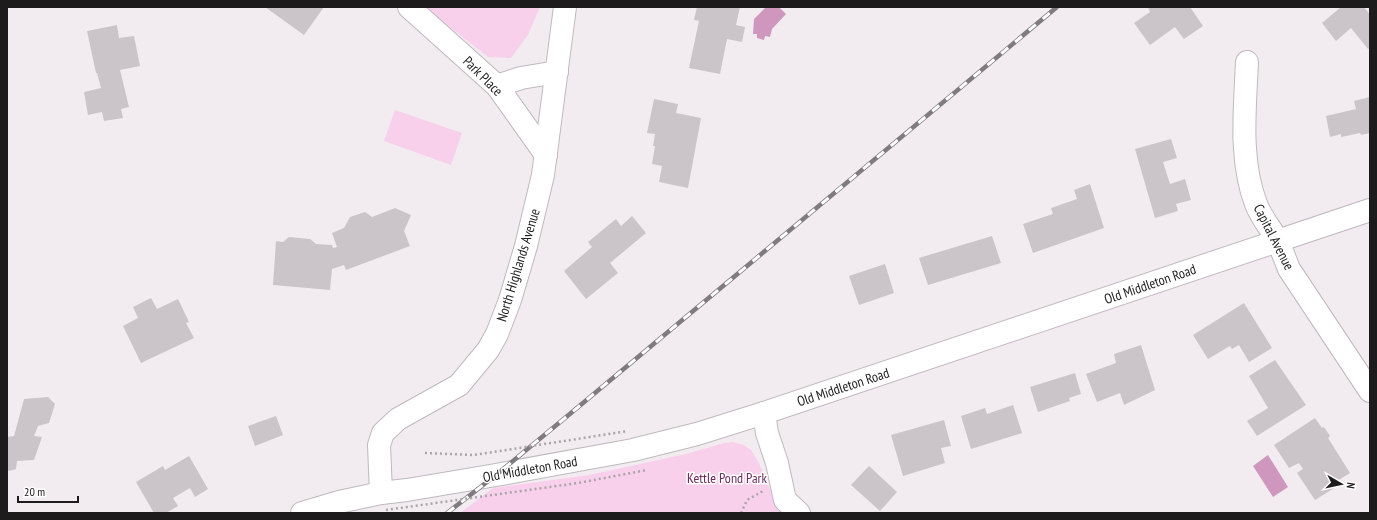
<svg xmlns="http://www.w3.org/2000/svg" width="1377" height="520" font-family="'PT Sans Narrow',sans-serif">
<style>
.green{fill:#f8d0eb}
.water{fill:#cf96be}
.building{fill:#cbc5c9}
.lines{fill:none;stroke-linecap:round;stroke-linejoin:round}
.minor-casing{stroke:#bfb9bd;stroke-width:24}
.tertiary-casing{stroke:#bfb9bd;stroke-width:24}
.path{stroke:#aaa5a8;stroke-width:2.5;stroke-dasharray:2 3;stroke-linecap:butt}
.minor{stroke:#fff;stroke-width:22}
.tertiary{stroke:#fff;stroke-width:22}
.rail-casing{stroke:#7f7b7e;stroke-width:4.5}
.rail{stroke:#fff;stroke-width:3;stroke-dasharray:9;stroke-linecap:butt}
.path-bridge{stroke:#aaa5a8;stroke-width:2.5;stroke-dasharray:2 3;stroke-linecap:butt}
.labels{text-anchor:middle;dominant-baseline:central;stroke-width:3;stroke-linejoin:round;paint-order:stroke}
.street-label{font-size:14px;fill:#1d1b1c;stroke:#fff}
.park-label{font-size:14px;fill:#6d295d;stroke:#fff}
</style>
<rect width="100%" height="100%" fill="#f2ecf0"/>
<g class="green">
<polygon points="424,7 540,7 528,35 511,58 488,57"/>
<polygon points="395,110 462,133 451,165 384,141"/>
<polygon points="733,442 744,445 751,450 759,463 776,504 785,513 460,513 493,488 589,475 686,454 724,443"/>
</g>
<g class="water">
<polygon points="766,7 779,7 786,14 772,29 770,37 765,36 764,40 757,38 757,34 753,34 754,19"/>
<polygon points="1268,455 1288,487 1273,497 1253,466"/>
</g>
<g class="building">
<polygon points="265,7 324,7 304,35"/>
<polygon points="697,7 740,7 736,25 745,27 742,42 727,39 720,74 689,68 699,21 694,20"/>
<polygon points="1148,7 1190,7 1203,26 1184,39 1175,27 1150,45 1134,23 1150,12"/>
<polygon points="1341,7 1364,7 1370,15 1370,48 1368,49 1351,28 1336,41 1322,23"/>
<polygon points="117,25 119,38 134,36 140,66 120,70 129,107 121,109 123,118 104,121 102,112 88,115 84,92 101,88 97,73 96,73 87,31"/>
<polygon points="1370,97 1370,133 1361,135 1360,133 1341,137 1341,134 1330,137 1326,116 1356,109 1354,101"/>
<polygon points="654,99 678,104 676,113 701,118 688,188 659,182 662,166 652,164 655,146 653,146 655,134 647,133"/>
<polygon points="1171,139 1177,158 1163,162 1170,184 1185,179 1191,200 1176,204 1178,211 1155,218 1135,149"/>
<polygon points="1090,184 1104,228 1033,253 1023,224 1053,214 1051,208 1077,199 1074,190"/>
<polygon points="395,208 411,215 404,231 410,246 346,270 344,265 332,269 330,290 273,285 276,241 283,242 289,237 310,239 316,244 332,245 333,248 337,247 332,233 344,228 350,217 365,212 372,217"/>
<polygon points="632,216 646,233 610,263 618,273 586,299 564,271 592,247 588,242 616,219 621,226"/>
<polygon points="992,236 1001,263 928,285 919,258"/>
<polygon points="885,264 894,293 859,305 849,276"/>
<polygon points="151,298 157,309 178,299 189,322 186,323 194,338 141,363 123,326 138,318 133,307"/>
<polygon points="1244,303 1272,348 1249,362 1239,345 1232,349 1230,346 1208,359 1193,335"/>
<polygon points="1141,345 1155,390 1124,405 1120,393 1097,402 1086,374 1116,363 1114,354"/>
<polygon points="1275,360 1306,405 1257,436 1247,421 1268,408 1249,376"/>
<polygon points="1075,373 1081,394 1069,398 1070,401 1038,412 1030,387"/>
<polygon points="48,397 55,404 49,423 38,426 34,436 42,437 34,460 17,461 16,469 9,471 7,469 7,437 14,436 24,399"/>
<polygon points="1013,405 1022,433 971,449 961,416 985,408 987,414"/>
<polygon points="276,416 283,435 255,446 248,426"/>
<polygon points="1315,418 1322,428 1324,427 1330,436 1328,438 1350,473 1334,483 1336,487 1315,500 1297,473 1303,469 1299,463 1289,468 1274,445"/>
<polygon points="944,420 951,446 941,448 945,463 903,476 891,435"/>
<polygon points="189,456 208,489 195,497 190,488 173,498 178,506 166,513 154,513 136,482 163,466 165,470"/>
<polygon points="869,466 897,492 880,511 851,485"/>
</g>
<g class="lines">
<g class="minor-casing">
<g id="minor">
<polyline points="409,7 497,86 546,155"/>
<path d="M1247,62C1245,109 1239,159 1256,204C1261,217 1271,229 1278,241"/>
<polyline points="497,86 521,78 557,72"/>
<polyline points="764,413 767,433 777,463 785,500 799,513"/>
<polyline points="381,493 379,445 383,433 398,419 459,385 488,350 497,334 510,300 526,246 543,175 565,7"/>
</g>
</g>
<g class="tertiary-casing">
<g id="tertiary">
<polyline points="1278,241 1289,269 1370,391"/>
<polyline points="302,513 339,502 381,493 407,490 496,475 633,450 697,434 764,413 1370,210"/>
</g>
</g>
<polyline class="path" points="741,513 747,500 763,491"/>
<use href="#minor" class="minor"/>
<use href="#tertiary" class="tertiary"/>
<g class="rail-casing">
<polyline id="rail" points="447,513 496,475 571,413 1057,7"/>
</g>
<use href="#rail" class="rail"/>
<g class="path-bridge">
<polyline points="425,453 474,455 628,431"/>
<polyline points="386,510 578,483 647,470"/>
</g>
</g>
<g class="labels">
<g class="street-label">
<text transform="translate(483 76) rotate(45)">Park Place</text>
<text transform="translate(1274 237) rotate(63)">Capital Avenue</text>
<text transform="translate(518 265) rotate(-73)">North Highlands Avenue</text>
<text transform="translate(1150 284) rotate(-19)">Old Middleton Road</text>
<text transform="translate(843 387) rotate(-18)">Old Middleton Road</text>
<text transform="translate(530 469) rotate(-10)">Old Middleton Road</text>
</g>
<g class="park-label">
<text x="727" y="478">Kettle Pond Park</text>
</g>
</g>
<rect width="1377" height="520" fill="none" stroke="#1d1b1c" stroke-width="16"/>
<g transform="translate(1341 484) rotate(99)" stroke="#ffffff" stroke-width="3" paint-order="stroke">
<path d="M0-3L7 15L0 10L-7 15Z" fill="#1d1b1c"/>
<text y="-6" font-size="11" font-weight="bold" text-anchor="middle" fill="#1d1b1c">N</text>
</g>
<path d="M18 496v6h60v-6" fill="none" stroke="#1d1b1c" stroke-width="2"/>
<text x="24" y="496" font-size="12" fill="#1d1b1c" stroke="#ffffff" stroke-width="3" paint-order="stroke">20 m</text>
</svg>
